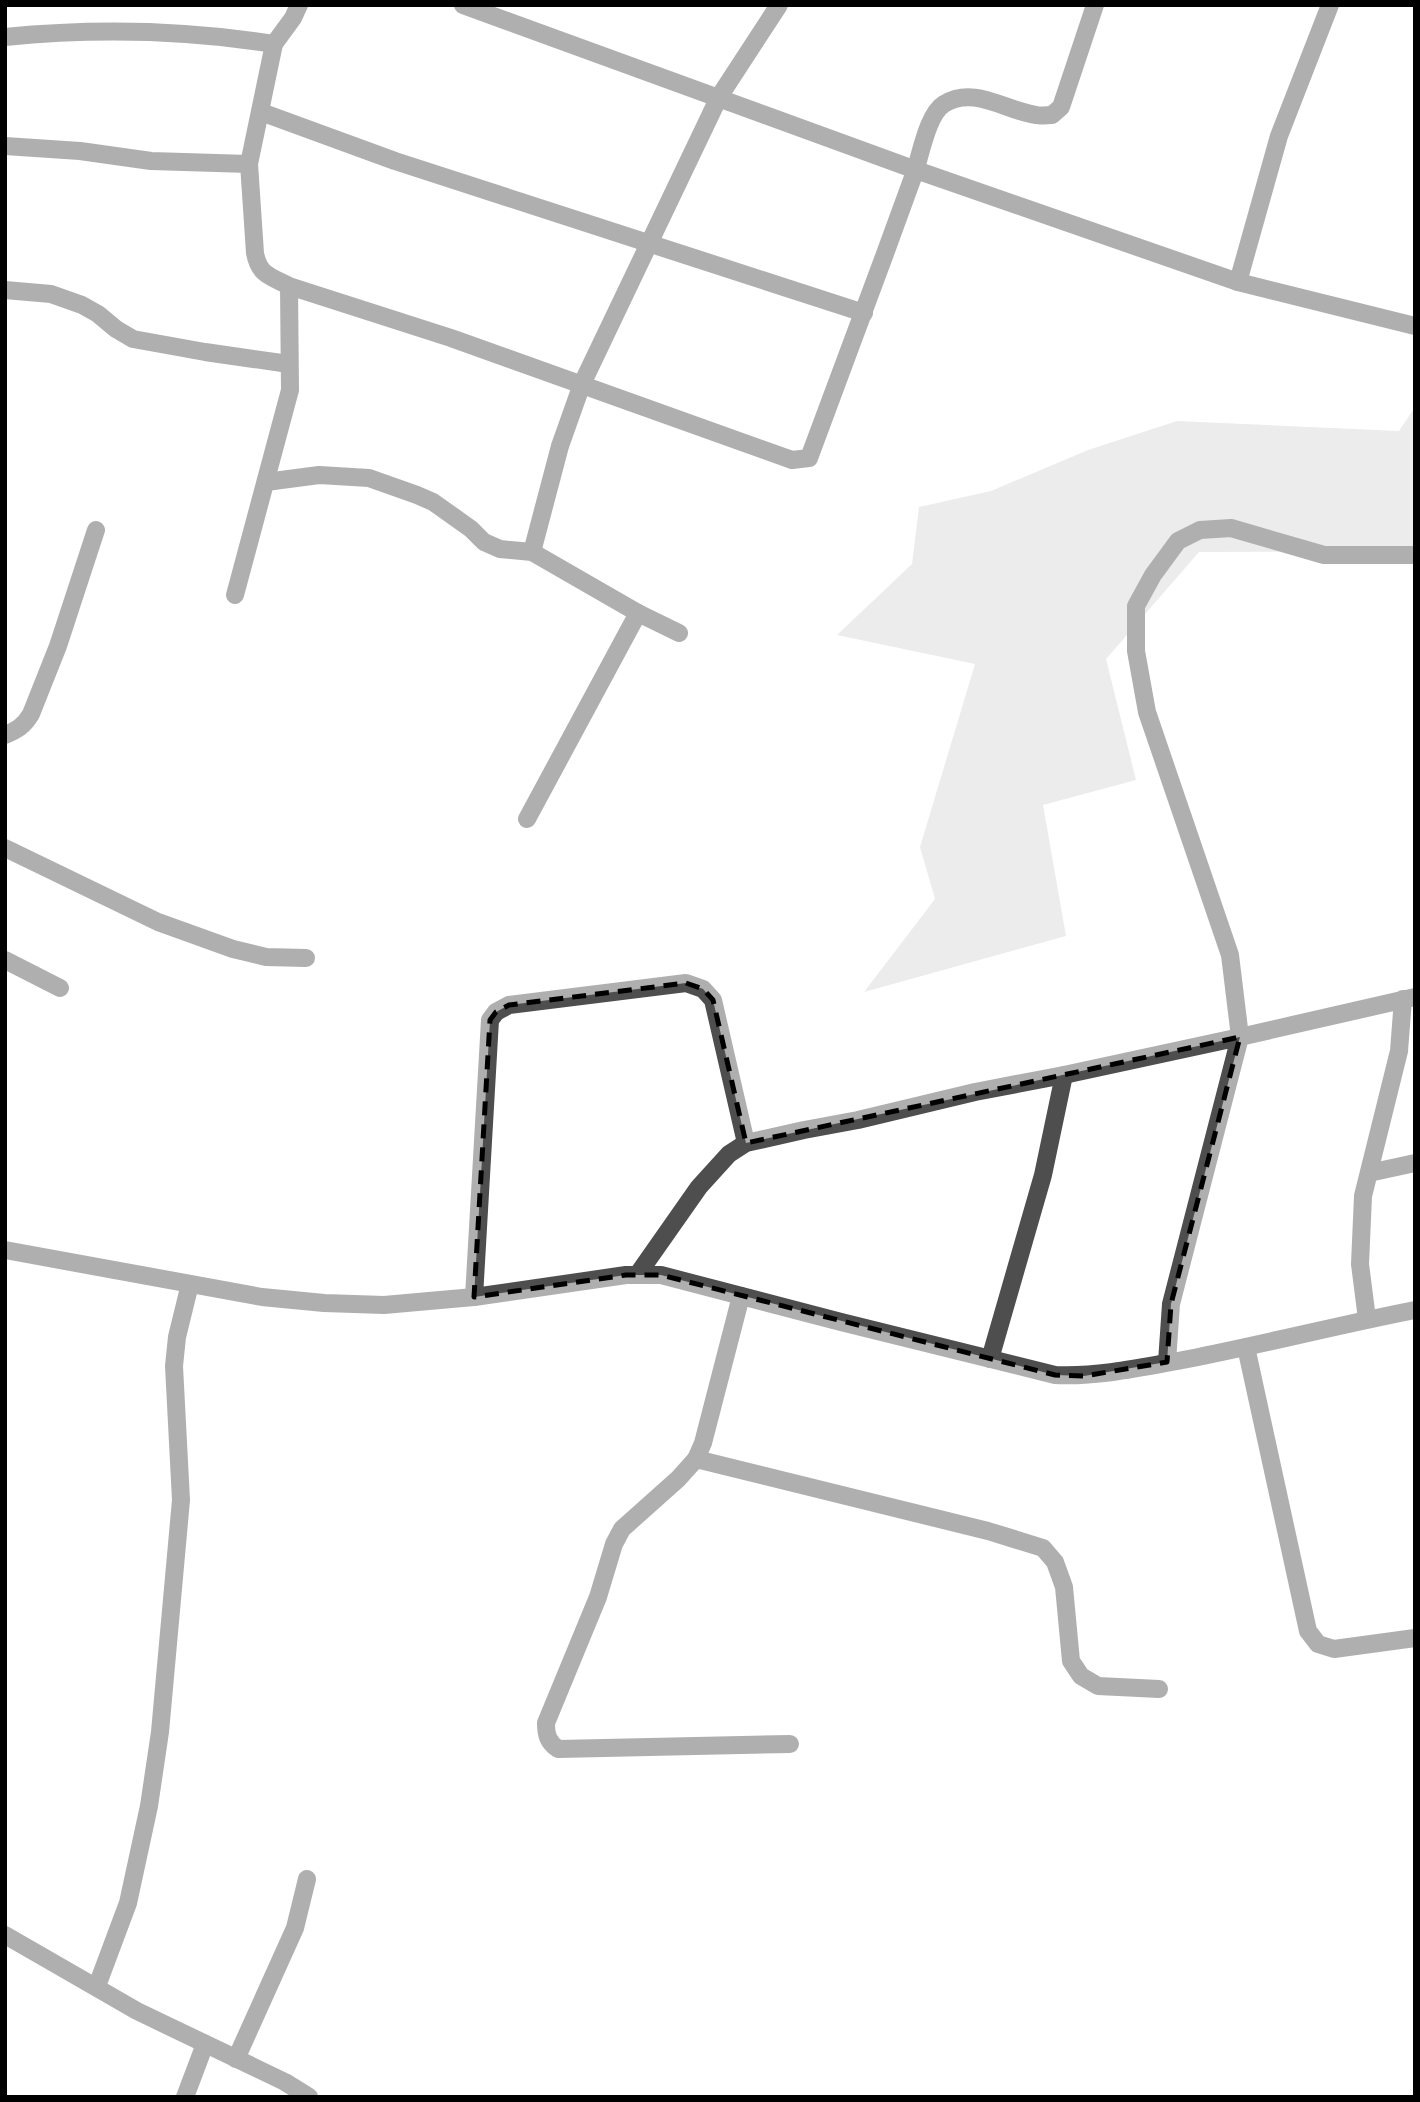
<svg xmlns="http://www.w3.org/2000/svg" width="1420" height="2102" font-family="'Nunito Sans',sans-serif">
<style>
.green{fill:#d5d5d5}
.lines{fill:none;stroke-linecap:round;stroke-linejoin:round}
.minor{stroke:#4e4e4e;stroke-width:18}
.marked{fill:none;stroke:#000;stroke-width:5;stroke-dasharray:14 9;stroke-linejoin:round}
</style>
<rect width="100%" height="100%" fill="#fff"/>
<polygon class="green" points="1415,407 1415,551 1199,552 1106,659 1136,780 1043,805 1066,936 864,992 935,899 920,847 975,664 837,635 912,564 919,507 991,491 1088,450 1177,421 1399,431"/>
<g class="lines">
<g class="minor">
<polyline points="463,5 916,170 1238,282 1415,326"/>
<path d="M5,37C95,28 185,30 274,44L293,18L299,5"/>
<path d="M274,44L249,164L255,253C259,275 270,276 289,286L451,338L792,460L809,458C844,365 879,271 913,177C920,159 927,114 944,104C974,85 1006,111 1036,115C1041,116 1047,115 1052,115L1061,107L1095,5"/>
<polyline points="261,112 395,161 864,313"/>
<polyline points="5,146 80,151 151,161 249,164"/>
<polyline points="1238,282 1279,136 1330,5"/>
<polyline points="5,290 51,294 82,305 98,314 116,329 133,339 205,352 289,364"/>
<polyline points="266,482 319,475 369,478 417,495 433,502 471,529 484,542 500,549 532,552 638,613 679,633"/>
<polyline points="532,552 560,446 582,384 719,97 779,5"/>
<polyline points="1415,555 1324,555 1231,528 1200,530 1178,541 1153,575 1136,606 1136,651 1147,712 1230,955 1240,1037 1415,997"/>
<polyline points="235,595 290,390 289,286"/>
<path d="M5,735C17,730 24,726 31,714L58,646L96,530"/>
<polyline points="527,819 638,613"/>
<polyline points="5,848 158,922 233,949 266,957 306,958"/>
<polyline points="5,960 60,988"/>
<polyline points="1369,1173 1415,1163"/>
<path d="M5,1250L262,1297L324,1303L384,1305L474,1297L626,1275H661L841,1322L1055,1375C1100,1377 1143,1367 1188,1359C1264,1344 1339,1325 1415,1310"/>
<polyline points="638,1274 699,1187 729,1154 746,1143 804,1130 858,1120 975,1092 1064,1075 1240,1037 1171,1304 1167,1362"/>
<path d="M741,1296L703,1443L696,1459L678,1479L622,1529L614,1544L598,1597L546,1723C546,1735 548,1742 558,1749L790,1744"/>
<polyline points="474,1297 490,1020 496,1012 509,1005 686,983 703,989 713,1000 746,1143"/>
<polyline points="1367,1319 1360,1264 1363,1196 1399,1051 1403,999"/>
<polyline points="1246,1347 1308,1631 1318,1644 1334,1649 1415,1638"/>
<polyline points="990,1359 1043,1175 1064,1075"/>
<polyline points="696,1459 988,1531 1043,1548 1055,1562 1064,1587 1071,1661 1081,1676 1098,1686 1159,1689"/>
<polyline points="5,1935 137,2011 285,2082 309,2097"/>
<polyline points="97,1986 128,1903 149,1806 160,1732 181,1500 174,1366 177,1337 190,1284"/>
<polyline points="236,2059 295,1928 307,1879"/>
<polyline points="185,2097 205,2044"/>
</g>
</g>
<path d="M0 0H1420V2102H0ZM686,983L703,989L713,1000L746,1143L1240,1037L1171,1304L1167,1362L1084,1376L1055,1375L661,1275H626L474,1297L490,1020L496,1012L509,1005Z" fill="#fff" fill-opacity=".55" fill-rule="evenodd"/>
<path class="marked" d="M686,983L703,989L713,1000L746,1143L1240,1037L1171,1304L1167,1362L1084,1376L1055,1375L661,1275H626L474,1297L490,1020L496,1012L509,1005Z"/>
<rect width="1420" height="2102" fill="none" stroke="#000000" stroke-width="14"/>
</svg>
